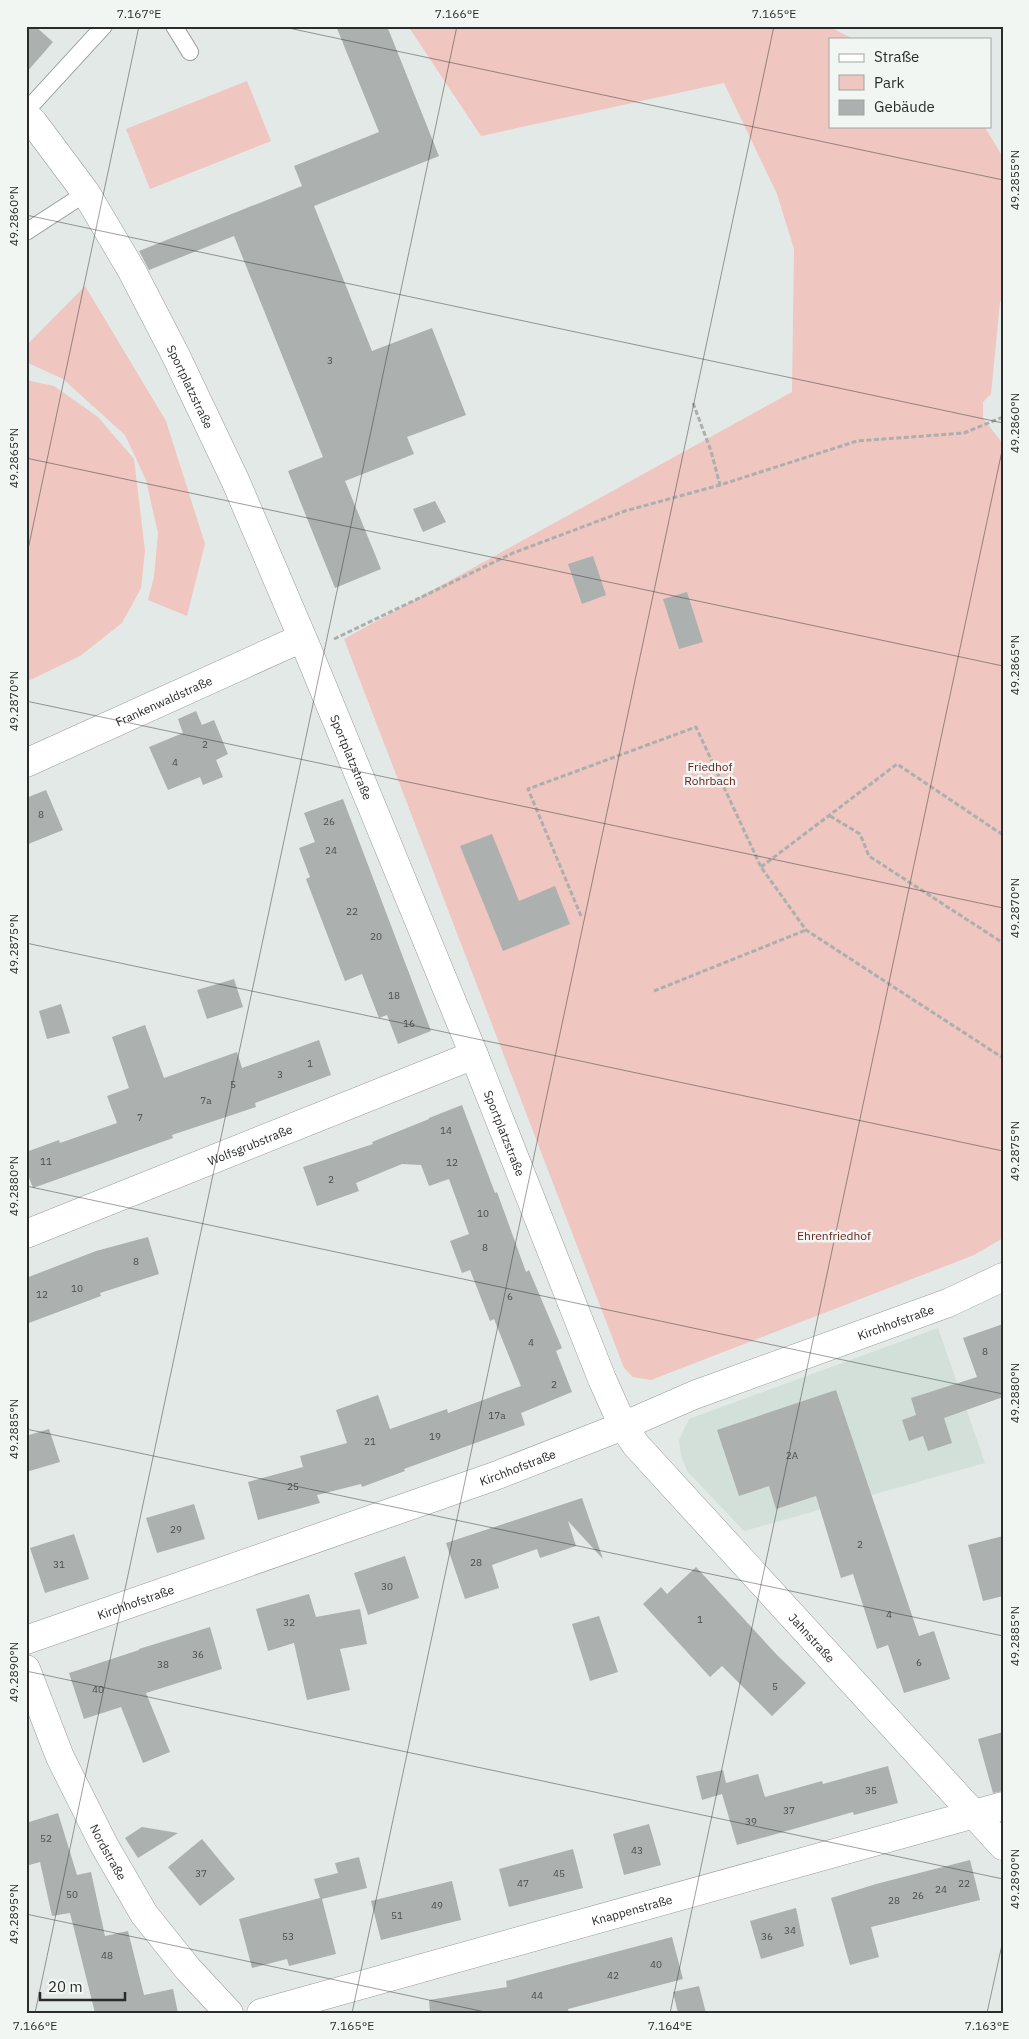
<svg xmlns="http://www.w3.org/2000/svg" width="1029" height="2039" font-family="'IBM Plex Sans',sans-serif">
<style>
.built{fill:#d2e0d9}
.green{fill:#efc6c0}
.building{fill:#acb1af}
.lines{fill:none;stroke-linecap:round;stroke-linejoin:round}
.service-casing{stroke:#979c9a;stroke-width:18}
.minor-casing{stroke:#979c9a;stroke-width:29}
.path{stroke:#abafad;stroke-width:3;stroke-dasharray:5 2.5;stroke-linecap:butt}
.service{stroke:#fff;stroke-width:16}
.minor{stroke:#fff;stroke-width:28}
.ticks{fill:none;stroke:#2a2c2b;stroke-width:1;stroke-opacity:0.45}
.labels{text-anchor:middle;dominant-baseline:central;stroke-width:5;stroke-linejoin:round;paint-order:stroke}
.number-label{font-size:10px;fill:#4a4d4c}
.street-label{font-size:12px;fill:#2a2c2b;stroke:#f1f6f3}
.park-label{font-size:12px;fill:#68251f;stroke:#f1f6f3}
.neatline{fill:none;stroke:#2a2c2b;stroke-width:2}
.ticks-label{font-size:12px;text-anchor:middle;fill:#2a2c2b}
</style>
<rect width="100%" height="100%" fill="#e3e9e6"/>
<polygon class="built" points="938,1328 985,1463 744,1531 687,1471 681,1455 679,1440 689,1419"/>
<g class="green">
<polygon points="408,26 828,26 853,39 830,39 830,126 984,126 1003,157 1003,296 1000,302 991,394 983,402 983,418 1003,444 1003,1238 974,1255 651,1380 633,1377 624,1368 344,639 792,392 794,249 777,194 724,83 481,136"/>
<polygon points="247,81 271,141 150,189 126,129"/>
<polygon points="85,286 166,421 205,544 187,616 148,600 154,577 158,533 146,480 125,435 63,379 26,362 26,346"/>
<polygon points="26,380 54,386 98,417 134,459 145,551 141,588 122,623 80,656 26,682"/>
</g>
<g class="building">
<polygon points="26,26 35,26 53,42 26,73"/>
<polygon points="336,26 387,26 439,156 314,206 372,351 432,328 466,415 407,437 414,454 345,481 381,569 335,588 288,471 323,457 234,236 149,270 139,251 302,186 294,166 379,132"/>
<polygon points="435,501 446,522 423,532 413,509"/>
<polygon points="593,556 606,595 582,604 568,564"/>
<polygon points="687,592 703,642 679,649 663,599"/>
<polygon points="196,711 202,725 214,720 228,754 216,760 223,777 203,785 200,777 168,790 149,747 183,733 178,719"/>
<polygon points="46,790 63,830 26,845 26,798"/>
<polygon points="343,799 431,1031 398,1044 387,1015 379,1018 362,974 345,981 306,879 310,877 299,848 315,842 304,813"/>
<polygon points="492,834 519,901 555,886 570,924 503,951 460,846"/>
<polygon points="234,979 243,1007 207,1019 197,990"/>
<polygon points="61,1004 70,1033 47,1039 39,1011"/>
<polygon points="145,1025 164,1078 237,1052 242,1068 319,1040 331,1075 255,1103 256,1107 172,1135 173,1138 33,1188 26,1170 26,1152 59,1140 60,1143 117,1123 107,1096 129,1088 112,1037"/>
<polygon points="462,1105 495,1193 497,1192 526,1272 529,1270 562,1348 556,1351 572,1392 521,1413 525,1425 404,1469 405,1471 362,1487 361,1484 317,1495 320,1503 258,1520 248,1482 303,1467 300,1456 347,1443 336,1410 378,1395 390,1429 447,1409 448,1413 521,1386 494,1319 490,1321 470,1270 462,1273 450,1241 469,1234 449,1179 429,1186 421,1165 402,1164 356,1183 359,1191 317,1206 303,1167 373,1144 372,1142 429,1119 429,1118"/>
<polygon points="148,1237 159,1274 100,1293 101,1296 26,1324 26,1278 96,1251"/>
<polygon points="1003,1324 1003,1397 944,1418 952,1443 928,1451 923,1436 909,1441 902,1420 916,1415 911,1398 977,1377 963,1338"/>
<polygon points="836,1390 919,1636 934,1631 950,1679 904,1693 888,1645 877,1649 853,1574 841,1578 816,1496 776,1509 769,1486 739,1496 717,1430"/>
<polygon points="49,1429 60,1462 26,1472 26,1436"/>
<polygon points="582,1498 603,1559 568,1521 576,1546 540,1558 537,1549 492,1565 499,1588 465,1599 446,1543"/>
<polygon points="194,1504 205,1539 157,1553 146,1518"/>
<polygon points="74,1534 89,1579 45,1593 30,1548"/>
<polygon points="1003,1536 1003,1596 983,1601 968,1545"/>
<polygon points="405,1556 419,1598 368,1615 354,1573"/>
<polygon points="696,1567 778,1656 806,1683 772,1716 722,1666 710,1677 643,1604 661,1587 667,1594"/>
<polygon points="309,1594 316,1617 360,1609 367,1644 340,1649 350,1690 307,1700 294,1643 268,1651 256,1609"/>
<polygon points="599,1616 618,1672 590,1681 572,1624"/>
<polygon points="210,1627 222,1669 146,1693 170,1752 143,1763 121,1707 84,1719 69,1673 139,1650 139,1649"/>
<polygon points="1003,1732 1003,1791 993,1793 978,1739"/>
<polygon points="888,1766 898,1803 854,1815 853,1812 737,1845 722,1794 702,1800 696,1776 723,1770 726,1783 758,1774 765,1797 822,1781 823,1784"/>
<polygon points="58,1813 77,1875 91,1872 105,1936 128,1931 144,1995 173,1989 178,2013 95,2013 70,1913 52,1916 40,1862 26,1866 26,1823"/>
<polygon points="649,1824 661,1865 624,1875 613,1834"/>
<polygon points="142,1827 178,1833 138,1858 125,1838"/>
<polygon points="202,1839 235,1879 200,1906 168,1867"/>
<polygon points="573,1849 583,1888 509,1907 499,1869"/>
<polygon points="359,1857 367,1888 322,1899 336,1954 289,1966 287,1959 252,1968 239,1919 320,1898 314,1879 338,1873 335,1863"/>
<polygon points="970,1860 980,1900 871,1927 879,1957 850,1965 831,1898 876,1884"/>
<polygon points="452,1881 461,1920 381,1940 371,1901"/>
<polygon points="796,1908 804,1946 761,1959 750,1921"/>
<polygon points="672,1937 683,1979 568,2009 569,2013 430,2013 429,2000 507,1987 506,1981"/>
<polygon points="699,1986 706,2013 678,2013 673,1992"/>
</g>
<g class="lines">
<g class="service-casing">
<g id="service">
<polyline points="174,26 190,52"/>
<polyline points="26,111 104,26"/>
<polyline points="26,232 86,193"/>
</g>
</g>
<g class="minor-casing">
<g id="minor">
<path id="s1" d="M26,116L33,122L86,193L132,271L176,356L235,480L308,651L474,1055L602,1379L623,1426L636,1445L1003,1846"/>
<path id="s2" d="M26,763L302,638"/>
<path id="s3" d="M26,1234L474,1055"/>
<path id="s4" d="M26,1640L495,1476L623,1426L694,1395L948,1303L1003,1277"/>
<path id="s5" d="M26,1669L60,1757L104,1845L144,1914L188,1969L229,2013"/>
<path id="s6" d="M261,2013L1003,1806"/>
</g>
</g>
<g class="path">
<polyline points="693,403 711,451 720,485"/>
<polyline points="334,639 513,553 625,511 720,485 857,441 964,433 1003,417"/>
<polyline points="830,816 860,834 869,856 1003,943"/>
<polyline points="761,867 897,764 1003,835"/>
<polyline points="581,916 528,789 696,727 761,867 806,930 1003,1058"/>
<polyline points="654,991 806,930"/>
</g>
<use href="#service" class="service"/>
<use href="#minor" class="minor"/>
</g>
<path class="ticks" d="M279,26L1003,180M26,215L1003,423M26,458L1003,666M26,559L139,26M26,701L1003,908M26,943L1003,1151M26,1186L1003,1394M26,1429L1003,1636M26,1671L1003,1879M26,1914L490,2013M35,2013L457,26M352,2013L774,26M670,2013L1003,446M987,2013L1003,1940"/>
<g class="labels">
<g class="number-label">
<text x="330" y="360">3</text>
<text x="205" y="744">2</text>
<text x="175" y="762">4</text>
<text x="41" y="814">8</text>
<text x="329" y="821">26</text>
<text x="331" y="850">24</text>
<text x="352" y="911">22</text>
<text x="376" y="936">20</text>
<text x="394" y="995">18</text>
<text x="409" y="1023">16</text>
<text x="310" y="1063">1</text>
<text x="280" y="1074">3</text>
<text x="233" y="1084">5</text>
<text x="206" y="1100">7a</text>
<text x="140" y="1117">7</text>
<text x="446" y="1130">14</text>
<text x="46" y="1161">11</text>
<text x="452" y="1162">12</text>
<text x="331" y="1179">2</text>
<text x="483" y="1213">10</text>
<text x="485" y="1247">8</text>
<text x="136" y="1261">8</text>
<text x="77" y="1288">10</text>
<text x="42" y="1294">12</text>
<text x="510" y="1296">6</text>
<text x="531" y="1342">4</text>
<text x="985" y="1351">8</text>
<text x="554" y="1384">2</text>
<text x="497" y="1415">17a</text>
<text x="435" y="1436">19</text>
<text x="370" y="1441">21</text>
<text x="792" y="1455">2A</text>
<text x="293" y="1486">25</text>
<text x="176" y="1529">29</text>
<text x="860" y="1544">2</text>
<text x="476" y="1562">28</text>
<text x="59" y="1564">31</text>
<text x="387" y="1586">30</text>
<text x="889" y="1614">4</text>
<text x="700" y="1619">1</text>
<text x="289" y="1622">32</text>
<text x="198" y="1654">36</text>
<text x="919" y="1662">6</text>
<text x="163" y="1664">38</text>
<text x="775" y="1686">5</text>
<text x="98" y="1689">40</text>
<text x="871" y="1790">35</text>
<text x="789" y="1810">37</text>
<text x="751" y="1821">39</text>
<text x="46" y="1838">52</text>
<text x="637" y="1850">43</text>
<text x="201" y="1873">37</text>
<text x="559" y="1873">45</text>
<text x="523" y="1883">47</text>
<text x="964" y="1883">22</text>
<text x="941" y="1889">24</text>
<text x="72" y="1894">50</text>
<text x="918" y="1895">26</text>
<text x="894" y="1900">28</text>
<text x="437" y="1905">49</text>
<text x="397" y="1915">51</text>
<text x="790" y="1930">34</text>
<text x="288" y="1936">53</text>
<text x="767" y="1936">36</text>
<text x="107" y="1955">48</text>
<text x="656" y="1964">40</text>
<text x="613" y="1975">42</text>
<text x="537" y="1995">44</text>
</g>
<g class="street-label">
<text stroke="none"><textPath href="#s1" startOffset="318">Sportplatzstraße</textPath></text>
<text stroke="none"><textPath href="#s2" startOffset="151">Frankenwaldstraße</textPath></text>
<text stroke="none"><textPath href="#s1" startOffset="722">Sportplatzstraße</textPath></text>
<text stroke="none"><textPath href="#s1" startOffset="1128">Sportplatzstraße</textPath></text>
<text stroke="none"><textPath href="#s3" startOffset="241">Wolfsgrubstraße</textPath></text>
<text stroke="none"><textPath href="#s4" startOffset="926">Kirchhofstraße</textPath></text>
<text stroke="none"><textPath href="#s4" startOffset="521">Kirchhofstraße</textPath></text>
<text stroke="none"><textPath href="#s4" startOffset="116">Kirchhofstraße</textPath></text>
<text stroke="none"><textPath href="#s1" startOffset="1728">Jahnstraße</textPath></text>
<text stroke="none"><textPath href="#s5" startOffset="201">Nordstraße</textPath></text>
<text stroke="none"><textPath href="#s6" startOffset="385">Knappenstraße</textPath></text>
</g>
<g class="park-label">
<text x="710" y="766">Friedhof<tspan x="710" dy="14">Rohrbach</tspan></text>
<text x="834" y="1235">Ehrenfriedhof</text>
</g>
</g>
<rect width="1029" height="2039" fill="none" stroke="#f1f6f3" stroke-width="55"/>
<rect x="829" y="38" width="162" height="90" fill="#f1f6f3" stroke="#a1a5a3"/>
<rect x="839" y="54" width="25" height="8" fill="#ffffff" stroke="#a1a5a3"/>
<text x="874" y="62" font-size="15" fill="#2a2c2b">Straße</text>
<rect x="839" y="75" width="25" height="15" fill="#efc6c0" stroke="#a1a5a3"/>
<text x="874" y="88" font-size="15" fill="#2a2c2b">Park</text>
<rect x="839" y="100" width="25" height="15" fill="#acb1af" stroke="#a1a5a3"/>
<text x="874" y="112" font-size="15" fill="#2a2c2b">Gebäude</text>
<path d="M40 1992v8h85v-8" fill="none" stroke="#2a2c2b" stroke-width="2.5"/>
<text x="48" y="1992" font-size="15" fill="#2a2c2b" stroke="#f1f6f3" stroke-width="4" paint-order="stroke">20 m</text>
<rect x="28" y="28" width="974" height="1984" class="neatline"/>
<g class="ticks-label">
<text x="139" y="18">7.167°E</text>
<text x="457" y="18">7.166°E</text>
<text x="774" y="18">7.165°E</text>
<text transform="translate(1015 180) rotate(-90)" y="4">49.2855°N</text>
<text transform="translate(14 216) rotate(-90)" y="4">49.2860°N</text>
<text transform="translate(1015 423) rotate(-90)" y="4">49.2860°N</text>
<text transform="translate(14 458) rotate(-90)" y="4">49.2865°N</text>
<text transform="translate(1015 665) rotate(-90)" y="4">49.2865°N</text>
<text transform="translate(14 701) rotate(-90)" y="4">49.2870°N</text>
<text transform="translate(1015 908) rotate(-90)" y="4">49.2870°N</text>
<text transform="translate(14 944) rotate(-90)" y="4">49.2875°N</text>
<text transform="translate(1015 1151) rotate(-90)" y="4">49.2875°N</text>
<text transform="translate(14 1186) rotate(-90)" y="4">49.2880°N</text>
<text transform="translate(1015 1393) rotate(-90)" y="4">49.2880°N</text>
<text transform="translate(14 1429) rotate(-90)" y="4">49.2885°N</text>
<text transform="translate(1015 1636) rotate(-90)" y="4">49.2885°N</text>
<text transform="translate(14 1672) rotate(-90)" y="4">49.2890°N</text>
<text transform="translate(1015 1879) rotate(-90)" y="4">49.2890°N</text>
<text transform="translate(14 1914) rotate(-90)" y="4">49.2895°N</text>
<text x="35" y="2030">7.166°E</text>
<text x="352" y="2030">7.165°E</text>
<text x="670" y="2030">7.164°E</text>
<text x="987" y="2030">7.163°E</text>
</g>
</svg>
